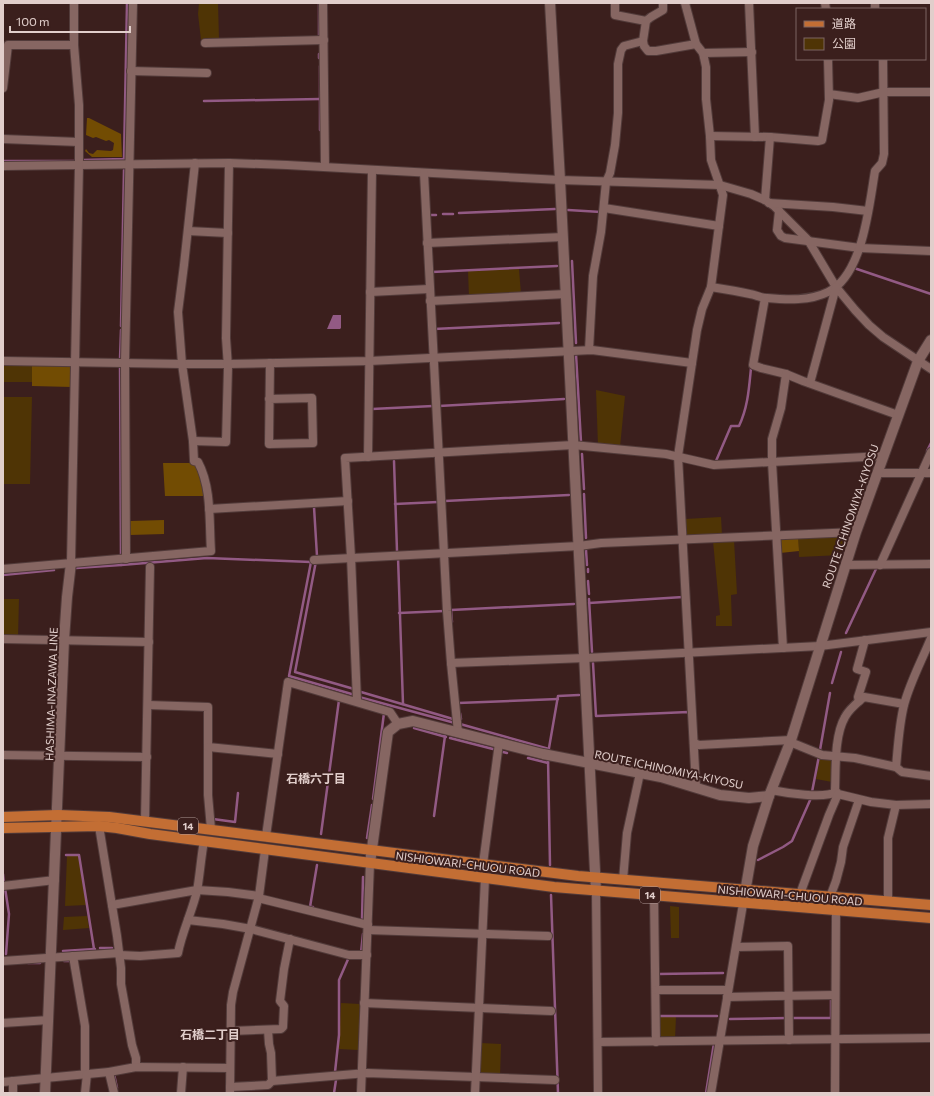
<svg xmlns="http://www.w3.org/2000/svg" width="934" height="1096" font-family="Commissioner,'Noto Sans JP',sans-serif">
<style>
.green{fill:#4f3405}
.forest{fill:#724c03}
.water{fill:#925a84}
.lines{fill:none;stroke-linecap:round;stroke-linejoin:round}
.stream{stroke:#925a84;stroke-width:2.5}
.street-casing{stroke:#523b3a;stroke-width:10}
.secondary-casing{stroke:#523b3a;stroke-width:12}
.primary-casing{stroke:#523b3a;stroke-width:12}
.street{stroke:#866662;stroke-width:8}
.secondary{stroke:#866662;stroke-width:10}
.primary{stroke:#c36e34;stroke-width:10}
.labels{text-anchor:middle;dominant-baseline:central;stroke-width:4;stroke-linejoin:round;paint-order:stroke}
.shield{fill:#3b1f1d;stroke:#af9a97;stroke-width:1}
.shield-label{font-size:10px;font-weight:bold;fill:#e1cecb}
.street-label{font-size:11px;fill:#e1cecb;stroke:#3b1f1d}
.neighbourhood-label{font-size:12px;font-weight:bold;fill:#e1cecb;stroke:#3b1f1d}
</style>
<rect width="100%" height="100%" fill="#3b1f1d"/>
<g class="green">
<polygon points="199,3 218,3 219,39 201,40 198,14"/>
<polygon points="519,269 521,294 469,297 468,271"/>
<polygon points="3,364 32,365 32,382 3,382"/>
<polygon points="596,390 625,396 620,447 598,446"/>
<polygon points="3,397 32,397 30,484 3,484"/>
<polygon points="721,517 722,535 686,536 685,519"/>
<polygon points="846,534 847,536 841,555 799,557 798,537"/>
<polygon points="734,540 737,594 731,595 732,626 716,626 716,616 720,615 713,541"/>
<polygon points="3,599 19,599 18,637 3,637"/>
<polygon points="820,757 833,760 832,782 816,779"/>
<polygon points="67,856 78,856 86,905 65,906"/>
<polygon points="670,906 679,907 679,938 671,938"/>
<polygon points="87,916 89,928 63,930 64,917"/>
<polygon points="341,1003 360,1004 358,1050 339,1049"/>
<polygon points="660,1017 676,1017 675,1039 660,1040"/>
<polygon points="480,1043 501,1044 500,1077 479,1074"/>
</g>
<g class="forest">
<polygon points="87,118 89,118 121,134 122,157 92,157 85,151 86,149 89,153 93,154 97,150 111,151 113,150 114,143 109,140 106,141 96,137 93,138 86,135"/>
<polygon points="32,365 69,365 72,369 72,387 32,386"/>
<polygon points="163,463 191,463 197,464 205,496 165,496"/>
<polygon points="164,520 164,534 130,535 130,521"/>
<polygon points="798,537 799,551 780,553 779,540 782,538"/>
</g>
<polygon class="water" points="333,315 341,315 341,328 340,329 327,329"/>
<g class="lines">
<g class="stream">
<polyline points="319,3 319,36"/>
<polyline points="319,54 319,58"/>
<polyline points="320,66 320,130"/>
<polyline points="204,101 320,99"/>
<polyline points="83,160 124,159 127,3"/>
<polyline points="3,161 74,161"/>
<polyline points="568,210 601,212"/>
<polyline points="459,213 555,209"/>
<polyline points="443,214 453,214"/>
<polyline points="430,215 436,215"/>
<polyline points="572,261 576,343"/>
<polyline points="854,268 931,294"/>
<polyline points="432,269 432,272 557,266"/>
<polyline points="121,326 124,170"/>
<polyline points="434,329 559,323"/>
<polyline points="576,354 581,442"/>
<polyline points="120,359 121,330"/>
<polyline points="120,366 121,556"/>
<polyline points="439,406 564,399"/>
<polyline points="372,409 433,406"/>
<polyline points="927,451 931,443"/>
<polyline points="582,454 584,489"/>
<polyline points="394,461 397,551"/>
<path d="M716,461L731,426H739C748,407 749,388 751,368"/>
<polyline points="584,494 586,538"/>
<polyline points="445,501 569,495"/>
<polyline points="395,504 438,502"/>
<polyline points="314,507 317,556"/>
<polyline points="586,550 587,565"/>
<polyline points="398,557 403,704"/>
<polyline points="316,561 295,672 354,689"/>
<polyline points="121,563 121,565 207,558 311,562 289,676 355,695"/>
<polyline points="76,568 121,565"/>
<polyline points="588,569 588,572"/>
<polyline points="3,575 54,570"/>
<polyline points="588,581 589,594"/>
<polyline points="589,599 592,652"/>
<polyline points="589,603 683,597"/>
<polyline points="399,613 444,611"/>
<polyline points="452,622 451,610 574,604"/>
<polyline points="846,633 876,569"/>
<polyline points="593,663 596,716 688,712 688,713"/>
<polyline points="832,683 841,652"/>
<polyline points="361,692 453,719"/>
<polyline points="359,697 455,723"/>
<polyline points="458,703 558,699"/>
<polyline points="460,713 461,719"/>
<polyline points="460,724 549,749 549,753"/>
<polyline points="414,728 446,737"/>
<polyline points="450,738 493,749"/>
<polyline points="549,748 558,696 579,695"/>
<polyline points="820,750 830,693"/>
<polyline points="503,752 507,753"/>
<polyline points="528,758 548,763"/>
<polyline points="548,758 550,865"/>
<polyline points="812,792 819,756"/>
<polyline points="373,799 384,713"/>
<polyline points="434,816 445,736"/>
<polyline points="213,819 235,822 238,793"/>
<polyline points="321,834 339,700 341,701"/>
<polyline points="367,838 372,805"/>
<polyline points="66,855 79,855 94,949"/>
<polyline points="758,860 783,847 792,841 811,798"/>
<polyline points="3,874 4,884"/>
<polyline points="5,888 9,914 6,954"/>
<polyline points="551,895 558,1093"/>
<polyline points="313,907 310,907 317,865"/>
<polyline points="360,920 362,920 363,877"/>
<polyline points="100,948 112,948"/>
<polyline points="63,951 95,949"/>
<polyline points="361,953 363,934"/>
<polyline points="64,961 69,961"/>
<polyline points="28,963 40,963"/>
<polyline points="658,976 658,974 723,973"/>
<polyline points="658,1016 717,1016"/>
<polyline points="791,1018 831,1018 831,999"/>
<polyline points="730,1019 787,1018"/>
<polyline points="335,1072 339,1035 339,980 349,957"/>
<polyline points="114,1074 117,1088"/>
<polyline points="334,1093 336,1080"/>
<polyline points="706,1093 714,1043"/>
</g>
<g class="street-casing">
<g id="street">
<polyline points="323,3 325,167"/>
<polyline points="615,3 615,15 646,21"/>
<polyline points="663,3 663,10 651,17 646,21 643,41 644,46 648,51 656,51 696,44"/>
<polyline points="685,3 696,44 703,53 706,67 706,99 710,136 711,160 723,195 711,287 702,309 697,330 678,456 696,787"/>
<polyline points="749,3 755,137"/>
<polyline points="825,3 826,9"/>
<polyline points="875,3 875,9"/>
<polyline points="205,43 324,40"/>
<polyline points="703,53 752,52"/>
<polyline points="131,71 207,73"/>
<polyline points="3,88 8,45 74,45"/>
<polyline points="829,94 858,98 884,92 931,92"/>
<polyline points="710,136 770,137 818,141 822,140 829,100 828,59"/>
<polyline points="3,139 79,142"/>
<polyline points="3,166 229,163 287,165 560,180 720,185 751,194 765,200 774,206 808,240 836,287 855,310 869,325 883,337 931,369"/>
<polyline points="424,173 447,611 451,663 458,732"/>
<polyline points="765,200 770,137"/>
<polyline points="769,203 833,207 868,211"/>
<polyline points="604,208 719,226"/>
<polyline points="779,211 777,230 781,236 785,238 860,248 931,251"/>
<polyline points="188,231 228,233"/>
<polyline points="427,243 563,237"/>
<path d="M711,287C724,289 737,291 750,294C756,295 761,298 767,298C787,300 810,301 828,292C863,275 869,206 875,171L882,163L884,154L883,59"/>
<polyline points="370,292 429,289"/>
<polyline points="765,298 753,365 761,368 786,374 803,381 898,415"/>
<polyline points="430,301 566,294"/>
<polyline points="589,350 593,276 601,232 606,182 610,173 615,145 618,113 618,64 621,50 624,46 643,41"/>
<polyline points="3,361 182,364 228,364 369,361 592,350 692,363"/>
<polyline points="810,383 836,287"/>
<polyline points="269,399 312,398 313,443 269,444 270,363"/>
<polyline points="193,441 226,442 228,367 226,338 229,163"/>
<polyline points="368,457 372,170"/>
<polyline points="877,473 931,473"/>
<polyline points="209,509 348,501"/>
<polyline points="126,559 125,362 133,3"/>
<polyline points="314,560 579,546 601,543 856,532"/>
<polyline points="71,563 79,165 79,105 74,45 74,3"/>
<polyline points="845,565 931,564"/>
<polyline points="880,565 931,452"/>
<path d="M3,569L211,551C209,523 212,488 198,462L194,461L193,441L182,364L178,312L184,265L195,163"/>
<polyline points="3,639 149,642"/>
<polyline points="783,648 772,462 772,439 781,408 786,374"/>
<polyline points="451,663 585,658 820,646 931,632"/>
<polyline points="357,701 351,557 345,458 573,445 666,454 714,465 883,456"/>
<polyline points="859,701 858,697 866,672 857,669 865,640"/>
<path d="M904,704L864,697C857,703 849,709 845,717C834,736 836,769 835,790L838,794L871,802L896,805L931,804"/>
<polyline points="148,705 208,707 208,795 211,829"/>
<polyline points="790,742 822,755 855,758 896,767 902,772 931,776"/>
<polyline points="694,743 699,745 791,740"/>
<polyline points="208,747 278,754"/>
<polyline points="3,755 147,757"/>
<path d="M896,767C898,746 899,725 904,705C910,682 922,660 931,638"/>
<path d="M771,790C786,793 824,799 836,792"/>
<polyline points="145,821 150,567"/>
<polyline points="99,826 117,936 121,968 121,984 132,1045 136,1058 136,1067"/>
<polyline points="266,836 288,682 390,712 398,724"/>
<polyline points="483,864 499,743"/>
<polyline points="623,880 627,833 640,773"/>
<polyline points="3,886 55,880"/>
<polyline points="596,891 598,1093"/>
<polyline points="800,894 829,815 838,794"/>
<polyline points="654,895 656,1042"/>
<polyline points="830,897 836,881 841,862 843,847 859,800"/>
<polyline points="258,898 368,925"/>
<polyline points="888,901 888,838 896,805"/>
<polyline points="112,905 197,890 228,892 259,896"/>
<polyline points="188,920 223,924 251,929 349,955 367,955"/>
<polyline points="368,930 548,936"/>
<polyline points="736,947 788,946 789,1040"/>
<path d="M119,955L140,956L178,953C182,932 192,912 197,891C200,874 201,857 204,841"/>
<polyline points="73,956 85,1026 85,1074"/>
<polyline points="3,961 119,953"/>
<polyline points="656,990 728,990"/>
<polyline points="727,997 835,995"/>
<polyline points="364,1003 551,1011"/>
<polyline points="3,1023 49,1020"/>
<polyline points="268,1030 269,1044 271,1053 272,1081"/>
<polyline points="231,1031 281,1029 283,1027 284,1006 280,1001 284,969 290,939"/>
<polyline points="598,1042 931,1038"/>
<polyline points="109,1072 114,1093"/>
<polyline points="3,1082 109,1072 136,1067 230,1068"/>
<polyline points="230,1087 268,1085 272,1081 367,1073 555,1080"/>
<polyline points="13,1093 13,1081"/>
<polyline points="85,1093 87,1074"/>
<polyline points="181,1093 183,1067"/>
<polyline points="230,1093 231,1005 233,992 259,896 265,850"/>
<polyline points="361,1093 370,863"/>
<polyline points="475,1093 485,878"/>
<polyline points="711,1093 743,904"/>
<polyline points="835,1093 836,911"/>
</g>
</g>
<g class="secondary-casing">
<g id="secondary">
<polyline points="550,3 560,180 596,891"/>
<polyline points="370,863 388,732 398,724 413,721 543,754 661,777 720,795 749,798 769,796"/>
<polyline points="743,904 753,846 769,796 791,740 856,532 918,361 931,340"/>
<polyline points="45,1093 64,640 67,597 71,563"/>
</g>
</g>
<g class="primary-casing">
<g id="primary">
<polyline points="3,817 58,815 109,817 578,876 931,905"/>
<polyline points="3,828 99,826 117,828 150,834 554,887 931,918"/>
</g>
</g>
<use href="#street" class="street"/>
<use href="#secondary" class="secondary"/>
<use href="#primary" class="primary"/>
</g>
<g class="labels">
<g class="shield">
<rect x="178" y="818" width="20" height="16" rx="3"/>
<rect x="640" y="887" width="20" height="16" rx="3"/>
</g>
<g class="shield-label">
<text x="188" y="826">14</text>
<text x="650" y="895">14</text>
</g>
<g class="street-label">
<text transform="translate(850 516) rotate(-71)">ROUTE ICHINOMIYA-KIYOSU</text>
<text transform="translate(51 694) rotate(-88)">HASHIMA-INAZAWA LINE</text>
<text transform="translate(669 769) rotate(12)">ROUTE ICHINOMIYA-KIYOSU</text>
<text transform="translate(468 864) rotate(7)">NISHIOWARI-CHUOU ROAD</text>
<text transform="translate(790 895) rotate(5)">NISHIOWARI-CHUOU ROAD</text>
</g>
<g class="neighbourhood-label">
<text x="316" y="778">石橋六丁目</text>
<text x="210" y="1034">石橋二丁目</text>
</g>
</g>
<rect width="934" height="1096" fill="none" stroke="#e1cecb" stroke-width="8"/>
<rect x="796" y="8" width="130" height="52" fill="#3b1f1d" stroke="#7d6563"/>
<rect x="804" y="21" width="20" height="6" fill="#c36e34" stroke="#7d6563"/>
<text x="832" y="28" font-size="12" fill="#e1cecb">道路</text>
<rect x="804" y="38" width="20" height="12" fill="#4f3405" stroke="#7d6563"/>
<text x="832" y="48" font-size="12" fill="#e1cecb">公園</text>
<path d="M10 26v6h120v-6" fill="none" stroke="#e1cecb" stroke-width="2"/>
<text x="16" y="26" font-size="12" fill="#e1cecb" stroke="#3b1f1d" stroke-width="3" paint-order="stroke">100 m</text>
</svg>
